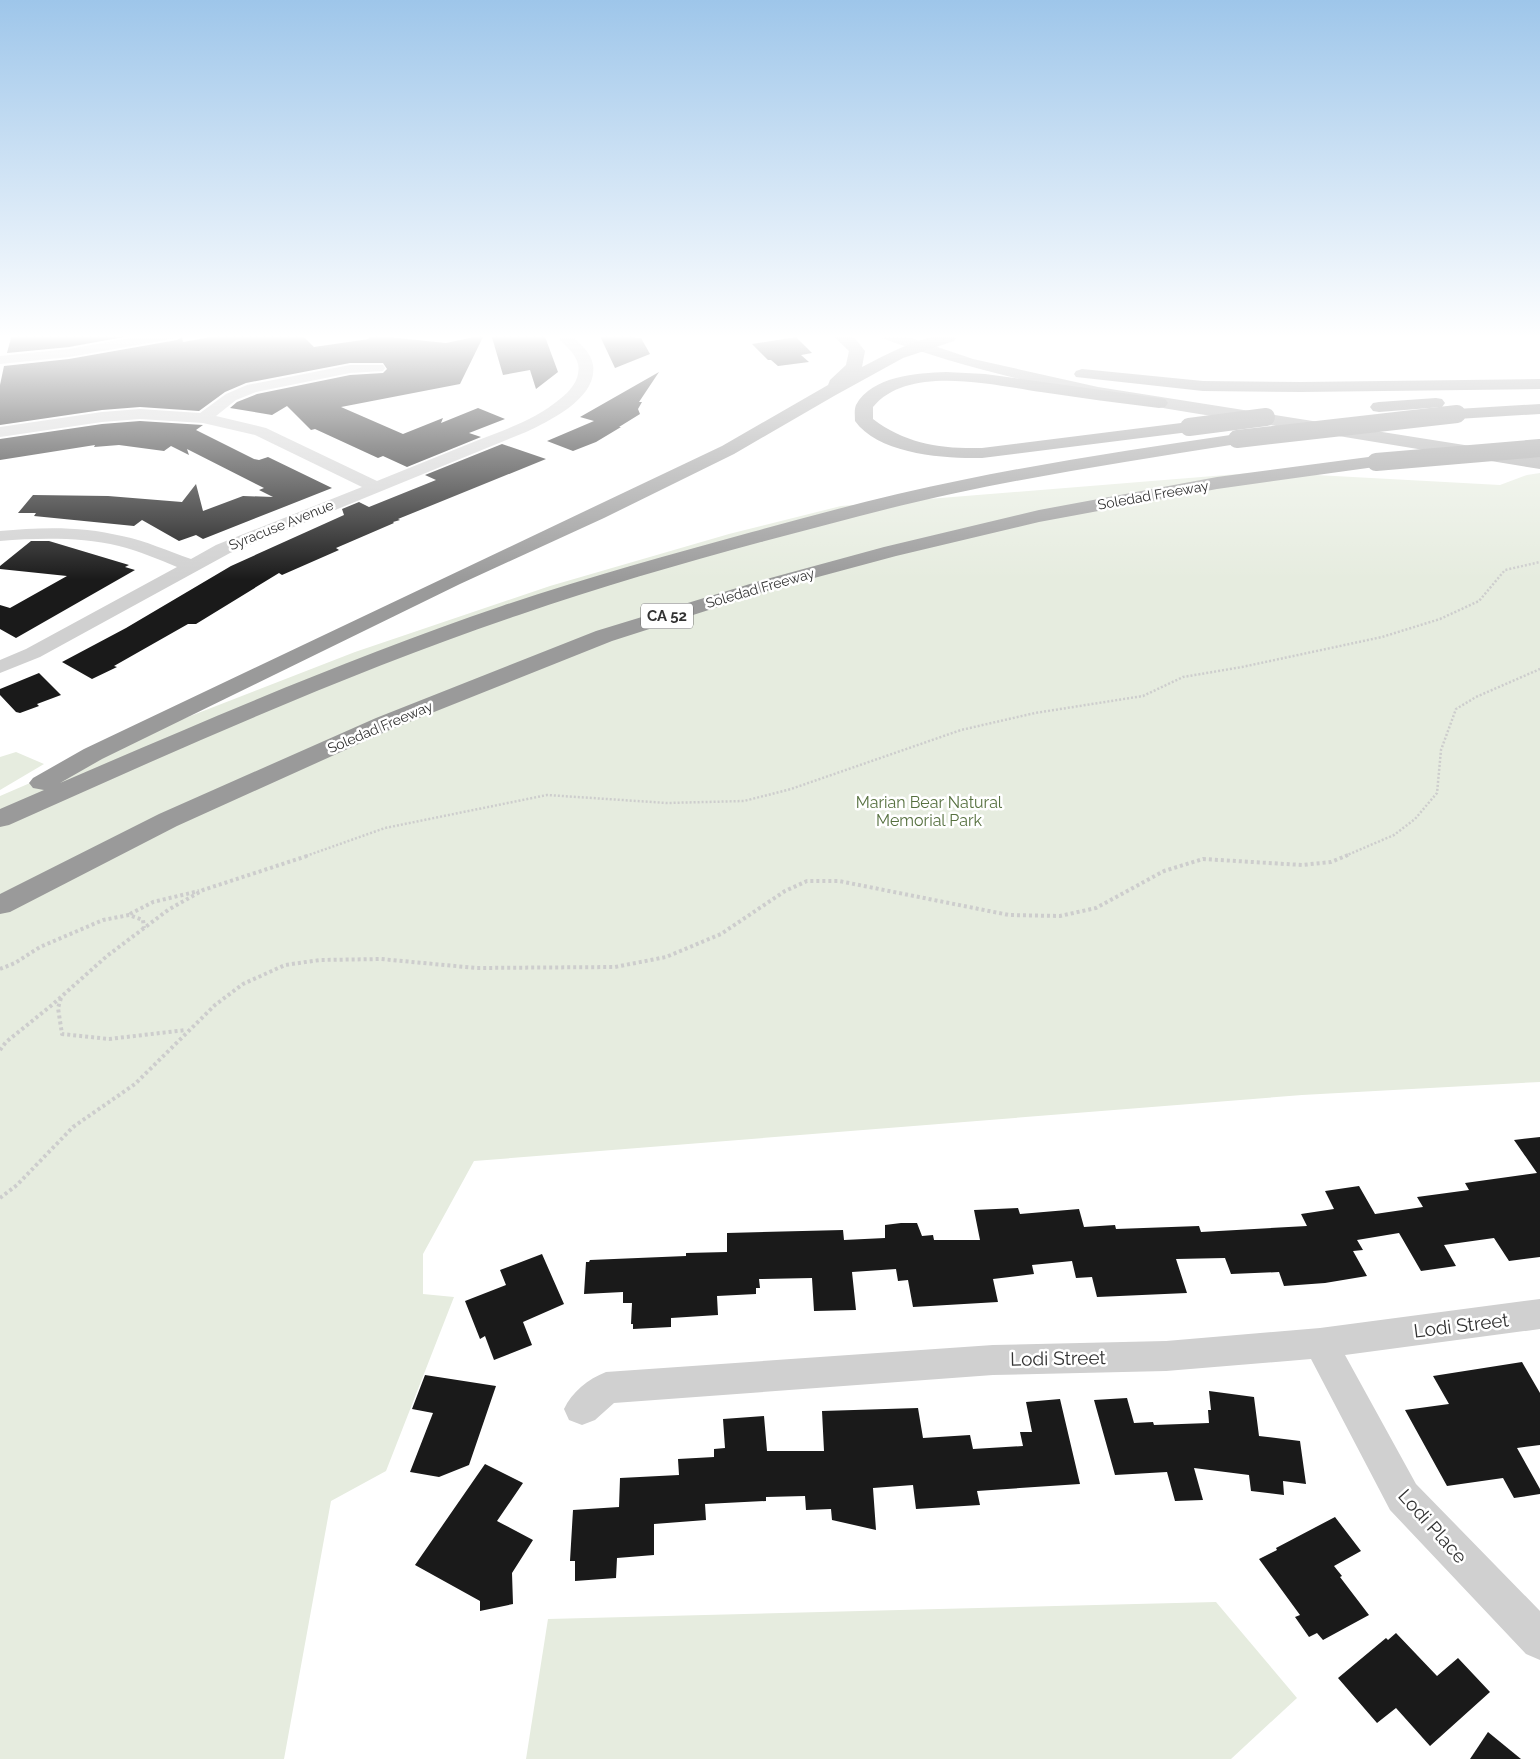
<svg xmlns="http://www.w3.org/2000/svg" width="1540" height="1759" font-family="Raleway,sans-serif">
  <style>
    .green { fill: #e6ecdf }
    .building { fill: #1a1a1a }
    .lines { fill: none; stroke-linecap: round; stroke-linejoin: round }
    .path-far1 { stroke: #cdcdcd; stroke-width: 2.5; stroke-dasharray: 2 2; stroke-linecap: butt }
    .path { stroke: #cdcdcd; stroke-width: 4; stroke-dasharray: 3 3; stroke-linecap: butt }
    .minor { fill: #d0d0d0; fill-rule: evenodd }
    .primary { fill: #ababab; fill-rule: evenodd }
    .motorway { fill: #9a9a9a; fill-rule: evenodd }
    .motorway-bridge { stroke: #9a9a9a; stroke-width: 18 }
    .labels { text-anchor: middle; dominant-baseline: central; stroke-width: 5; stroke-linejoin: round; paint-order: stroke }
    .far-street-label { font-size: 14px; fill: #333; stroke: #fff }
    .shield { fill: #fff; stroke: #707070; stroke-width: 1 }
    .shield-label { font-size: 15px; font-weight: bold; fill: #333 }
    .park-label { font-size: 16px; fill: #56703f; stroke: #fff }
    .near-street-label { font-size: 19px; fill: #333; stroke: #fff }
  </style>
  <rect width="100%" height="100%" fill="#fff"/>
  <g class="green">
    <path d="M1263,472L1500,485L1527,475L1540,473V1082L1302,1095L474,1161L423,1254V1294L454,1297L386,1471L331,1501L284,1759H0V796L139,736L355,652L550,586L729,534L841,506Z"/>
    <path d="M16,752L44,764L0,790V757Z"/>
    <path d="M1216,1602L1297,1698L1231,1759H526L548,1619Z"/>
  </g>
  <g class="building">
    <path d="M12,334H140L69,347L7,353Z"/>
    <path d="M228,334H301L314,347L369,339L368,335L446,343L484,335L460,384L341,407L403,434L443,418L441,423L478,408L505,419L469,433L481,437L407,467L383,456L378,458L315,429L311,430L287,406L272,415L230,408L237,402L257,394L350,375L383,373L387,369L383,363H350L246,383L225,392L199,411L140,407L102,410L0,425V385L4,366L69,359L177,340L182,337L183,342Z"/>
    <path d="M491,334H544L558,372L536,389L530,370L503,375Z"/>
    <path d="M599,334H629L636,338H641L650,354L615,368Z"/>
    <path d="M796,337L812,353L801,355L809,362L778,366L771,360H768L752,344Z"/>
    <path d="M659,372L639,402H642L638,409L640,414L619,427H621L596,442L573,451L547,441L594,421L580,417Z"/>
    <path d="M140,421L203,425L196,430L254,459L259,460L268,457L332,488L203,539L196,535L179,541L142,520L134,526L34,516L36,513H18L33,495L108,496L182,502L196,484L203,511L243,496L273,497L259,490L264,488L187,449L189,455L171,446L164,451L119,445L94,447L95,445L0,460V439L102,424Z"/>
    <path d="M502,444L546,459L398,519L400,520L393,522L394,523L336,548L339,550L282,575L279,573L196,624H188L114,666L117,667L92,679L62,662L126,628L231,566L344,515L342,509L359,502L369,507L436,480L425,475Z"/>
    <path d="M31,541H49L129,565L125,567L135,570L16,638L0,629V605L10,608L67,576L0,569V566Z"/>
    <path d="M39,673L61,695L37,704L39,706L20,713L16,712L0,695V689Z"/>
    <path d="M1540,1137V1257L1509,1261L1494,1238L1444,1245L1456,1266L1421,1271L1399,1233L1357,1240L1363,1250L1353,1251L1367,1276L1325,1283L1284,1286L1279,1272L1231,1274L1225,1258L1176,1259L1187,1293L1097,1297L1092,1277L1076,1278L1072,1261L1032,1265L1034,1274L993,1279L998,1302L913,1307L908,1280L898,1281L896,1269L852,1272L856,1310L814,1311L812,1278L759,1279L760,1288H756V1294L717,1296L718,1315L671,1318V1327L633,1329V1324H631L632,1303H623V1292L584,1294L586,1262H589L590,1260L686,1256V1253L727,1252V1233L843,1230L844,1240L885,1238V1225L901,1223H917L922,1236L933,1235L934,1240H980L974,1210L1018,1208L1020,1214L1079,1209L1084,1227L1115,1225L1116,1229L1199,1226L1201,1232L1307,1226L1301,1214L1334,1209L1325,1191L1359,1186L1375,1214L1423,1207L1417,1197L1469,1190L1465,1183L1537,1173L1514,1140Z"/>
    <path d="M542,1254L564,1304L523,1322L532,1345L494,1360L485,1336L480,1339L465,1301L506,1285L500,1270Z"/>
    <path d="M1522,1362L1540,1393V1445L1517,1448L1540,1489V1494L1514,1498L1503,1478L1447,1486L1405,1410L1449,1404L1433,1376Z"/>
    <path d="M425,1375L496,1386L469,1465L439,1477L410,1472L433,1413L412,1409Z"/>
    <path d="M1209,1391L1254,1397L1259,1436L1300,1441L1306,1484L1283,1481L1284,1495L1251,1491L1249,1475L1194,1468L1203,1500L1175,1501L1167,1472L1115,1475L1094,1400L1127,1398L1134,1423L1153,1422L1154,1425L1209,1423L1208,1410H1211Z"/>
    <path d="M1060,1399L1080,1484L977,1491L980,1505L916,1509L913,1485L873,1488L876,1530L832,1520L831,1509L806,1510L805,1496L766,1497V1501L705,1504L706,1520L654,1524V1555L617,1558L616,1578L575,1581V1561H570L573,1510L619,1507L620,1478L679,1475L678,1459L714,1457V1449L725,1448L723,1419L764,1416L767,1451H824L822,1411L918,1408L923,1438L970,1435L973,1449L1023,1446L1020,1432H1032L1026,1402Z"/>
    <path d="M485,1464L523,1483L497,1521L533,1540L512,1573L513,1604L480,1611V1601L415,1565Z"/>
    <path d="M1335,1517L1361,1551L1334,1566L1342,1576L1340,1577L1369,1615L1323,1640L1317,1633L1309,1637L1295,1617L1300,1615L1259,1559L1277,1550L1276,1548Z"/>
    <path d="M1396,1633L1437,1676L1458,1658L1490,1692L1430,1746L1396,1708L1377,1723L1338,1678L1386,1638L1388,1640Z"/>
    <path d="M1488,1732L1521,1759H1470Z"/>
  </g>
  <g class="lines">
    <g class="path-far1">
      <path d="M306,856L385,828L547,795L667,803L744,801L791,789L961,730L1035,713L1143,696L1183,677L1242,667L1382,637L1440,619L1479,601L1505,570L1540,562"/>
      <path d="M1345,856L1394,835L1415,819L1437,793L1441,750L1456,709L1476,697L1540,669"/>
    </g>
    <g class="path">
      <path d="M130,914L153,902L199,891"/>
      <path d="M0,969L15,963L40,947L103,920L129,915L143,920L144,928"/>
      <path d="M61,998L58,1008L62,1034L109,1039L186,1030"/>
      <path d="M0,1050L6,1042L52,1005L107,956L168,910L203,890L310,855"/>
      <path d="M0,1198L17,1185L73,1127L135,1084L215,1005L243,984L285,965L320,960L381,959L476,968L615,967L666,957L721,934L785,891L807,881H839L1009,915L1060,916L1096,908L1164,871L1203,859L1302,865L1331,862L1348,855"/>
    </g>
    <g class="minor">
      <path d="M152,334H184L177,338L69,357L0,364V356L69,349Z"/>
      <path d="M555,334H570C579,343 591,352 593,365C598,398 549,421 526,432L230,553L40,657L0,673V660L26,649L177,567C158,559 139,551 119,546C80,537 39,538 0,541V531C41,527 82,526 122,536C146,541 168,551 191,559L216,545L362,487L255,435L203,423L140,419L102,422L0,437V427L102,412L140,409L200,413L226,394L247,385L350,365H383L385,368L383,371L350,373L256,392L236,400L216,416L266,428L377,481C410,468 443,454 476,441C505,430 536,419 560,399C571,391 581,378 578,364C575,351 562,344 555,334Z"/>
      <path d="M1540,1299V1329L1345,1355L1416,1484L1540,1611V1660L1526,1654L1390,1510L1311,1359L1166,1371L993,1375L614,1403L595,1420L582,1425L569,1420L564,1409C572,1392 588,1379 606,1372L993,1345L1166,1341L1320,1328Z"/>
    </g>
    <path class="primary" d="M876,334H899L973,359L1098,387L1540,457V469C1446,454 1351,438 1257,423C1128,403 1001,382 879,337Z"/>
    <g class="motorway">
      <path d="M831,334C851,334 853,335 865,351L862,367C885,355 925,334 952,334L956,338L954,341L903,358L834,396L734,454L604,518L460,584L102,759L60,783C206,720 352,657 502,606C585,578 668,555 752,532C822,513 891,494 962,480C1053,461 1145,448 1237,434L1243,435L1246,439L1243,443L1237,444C1143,459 1049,473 956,493C890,507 826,525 761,542C680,564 599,587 519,615C345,674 177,750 9,825L0,827V809L44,790L33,788L29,783L33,778L84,749L722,446L828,385L830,380L846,365L849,351Z"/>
      <path d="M1082,369L1203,381L1301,382L1540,379V389L1301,392L1203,391L1076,377L1074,374L1076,371Z"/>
      <path d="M946,372L985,374L1159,398L1165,399L1168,403L1165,407L1159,408C1120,403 1080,398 1041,392C993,385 908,364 873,407V419C906,444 941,449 982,448L1189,422L1195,423L1198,427L1195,431L1189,432L982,458C945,459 878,454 855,421C855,416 854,410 856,405C872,376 917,373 946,372Z"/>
      <path d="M1436,398L1442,399L1445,403L1442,407L1379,412L1373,411L1370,407L1373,403L1379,402Z"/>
      <path d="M1540,404V414L1457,419L1451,418L1448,414L1451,410L1457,409Z"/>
      <path d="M1376,456L1382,458L1385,462L1382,466L1217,489L1039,522L896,556L777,588L612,641L394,728L177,826L10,912L0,914V894L159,814L376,718L596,631L763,580L884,547L1039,510L1217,477Z"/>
    </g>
    <g class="motorway-bridge">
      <path d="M1189,427L1266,417"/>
      <path d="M1237,439L1457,414"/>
      <path d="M1376,462L1540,448"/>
    </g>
  </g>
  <linearGradient id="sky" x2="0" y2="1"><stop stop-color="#9ec6ea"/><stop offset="0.58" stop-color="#fff"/><stop offset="1" stop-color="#fff" stop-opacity="0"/></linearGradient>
  <rect width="1540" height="580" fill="url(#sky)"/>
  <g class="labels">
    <g class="far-street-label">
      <text transform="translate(1153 495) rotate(-10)">Soledad Freeway</text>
      <text transform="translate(281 525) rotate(-22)">Syracuse Avenue</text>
      <text transform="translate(760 588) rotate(-16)">Soledad Freeway</text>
      <text transform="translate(380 727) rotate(-23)">Soledad Freeway</text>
    </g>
    <rect class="shield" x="641" y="603.5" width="52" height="25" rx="4"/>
    <g class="shield-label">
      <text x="667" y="616">CA 52</text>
    </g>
    <g class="park-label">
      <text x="929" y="802">Marian Bear Natural<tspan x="929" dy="18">Memorial Park</tspan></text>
    </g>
    <g class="near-street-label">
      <text transform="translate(1461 1325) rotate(-7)">Lodi Street</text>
      <text transform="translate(1058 1358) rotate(-1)">Lodi Street</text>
      <text transform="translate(1433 1526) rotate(48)">Lodi Place</text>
    </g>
  </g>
</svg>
